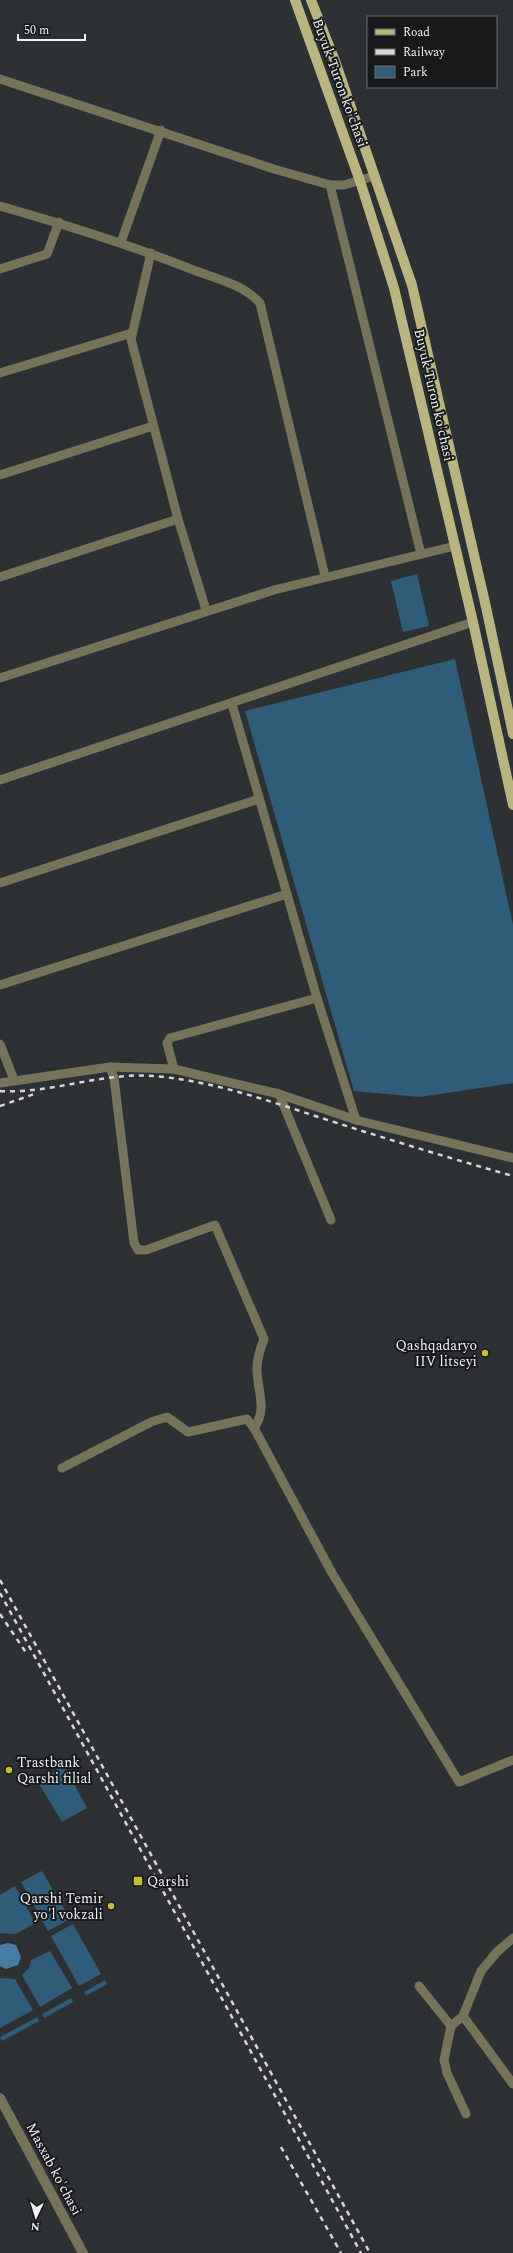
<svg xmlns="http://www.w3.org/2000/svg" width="513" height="2253" font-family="Spectral,serif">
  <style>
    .green { fill: #2f5d79 }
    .water { fill: #447da0 }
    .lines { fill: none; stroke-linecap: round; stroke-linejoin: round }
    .minor { stroke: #75735a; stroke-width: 9 }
    .tertiary { stroke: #75735a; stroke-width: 10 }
    .primary { stroke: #b9b480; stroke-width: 10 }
    .rail { stroke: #d5d7d8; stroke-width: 2.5; stroke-dasharray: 5 5; stroke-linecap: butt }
    .poi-dot { fill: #c9bb3a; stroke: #17191a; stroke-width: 1.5 }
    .labels { text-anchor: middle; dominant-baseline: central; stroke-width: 4; stroke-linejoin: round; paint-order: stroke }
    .street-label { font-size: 14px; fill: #f0f2f3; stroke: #17191a }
    .poi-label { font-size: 14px; fill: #f0f2f3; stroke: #17191a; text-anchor: end }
  </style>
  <rect width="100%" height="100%" fill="#2e3134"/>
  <g class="green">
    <path d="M417,574L429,626L403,632L391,581Z"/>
    <path d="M455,659L513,925V1083L420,1097L354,1091L245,711Z"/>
    <path d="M64,1765L87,1808L62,1822L38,1782Z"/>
    <path d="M42,1871L70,1919L48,1931L21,1882Z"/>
    <path d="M15,1886L35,1923L16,1934L0,1933V1895Z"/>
    <path d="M73,1924L101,1974L79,1986L51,1936Z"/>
    <path d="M50,1951L72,1988L40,2007L22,1975L29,1968L31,1960Z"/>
    <path d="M0,1978L15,1979L33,2010L0,2028Z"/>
    <path d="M105,1980L107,1984L86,1996L84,1992Z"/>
    <path d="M71,1998L73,2002L44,2018L42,2014Z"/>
    <path d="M37,2017L39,2021L2,2041L0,2037Z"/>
  </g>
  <path class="water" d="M8,1943L16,1945L21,1957L18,1965L6,1969L0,1966V1945Z"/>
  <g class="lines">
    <g class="minor">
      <path d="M0,79L274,169L330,185H344L374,176"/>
      <path d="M330,185L421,554"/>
      <path d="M0,206C67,225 131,245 196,271C218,279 244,285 260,303L325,576"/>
      <path d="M121,242L161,130"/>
      <path d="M151,253L131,339L178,519L206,610"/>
      <path d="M0,269L47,254L59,222"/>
      <path d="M0,373L132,333"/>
      <path d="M0,475L153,426"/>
      <path d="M0,577L178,519"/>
      <path d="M0,678L274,590L455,546"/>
      <path d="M232,704L317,998L356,1120"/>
      <path d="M0,780L473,622"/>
      <path d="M0,883L259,799"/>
      <path d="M0,985L287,894"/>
      <path d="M0,1044L14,1080"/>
      <path d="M110,1067L114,1078L134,1243L138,1250H146L215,1225L264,1339C260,1349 257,1358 257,1369C257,1390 268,1409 254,1428"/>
      <path d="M174,1069L167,1043L170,1038L317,998"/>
      <path d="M0,1083L110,1067L174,1069L279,1094L356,1120L513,1158"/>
      <path d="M279,1094L331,1220"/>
      <path d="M62,1468L151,1422L167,1417L188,1432L247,1419L254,1428L332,1573L459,1782L513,1760"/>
      <path d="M419,1986L451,2026L463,2016L513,2084"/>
      <path d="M463,2016L481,1971L497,1952L513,1938"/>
      <path d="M451,2026L444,2060L447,2073L466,2114"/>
    </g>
    <path class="tertiary" d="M0,2098L83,2253"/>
    <g class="primary">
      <path d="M295,0L360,181L394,288L473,622L513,805"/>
      <path d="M311,0L335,61L412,285L486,607L513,734"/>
    </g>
    <g class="rail">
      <path d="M0,1091C51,1094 102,1072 153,1076C216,1081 274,1103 334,1122C393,1141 453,1159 513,1176"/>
      <path d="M0,1106L37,1093"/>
      <path d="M0,1580L370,2253"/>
      <path d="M0,1593L361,2253"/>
      <path d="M0,1614L27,1654"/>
      <path d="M281,2147L341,2253"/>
    </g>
  </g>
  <g class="poi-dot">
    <circle cx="485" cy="1353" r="4"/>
    <circle cx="9" cy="1770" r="4"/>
    <rect x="133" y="1876" width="10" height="10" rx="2"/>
    <circle cx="111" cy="1906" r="4"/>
  </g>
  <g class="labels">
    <g class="street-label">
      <text transform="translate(340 83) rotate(70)">Buyuk Turon ko'chasi</text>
      <text transform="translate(434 395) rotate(77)">Buyuk Turon ko'chasi</text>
      <text transform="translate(54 2169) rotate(62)">Masxab ko'chasi</text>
    </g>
    <g class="poi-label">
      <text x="477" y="1345">Qashqadaryo<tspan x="477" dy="16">IIV litseyi</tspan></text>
      <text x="17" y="1762" text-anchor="start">Trastbank<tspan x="17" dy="16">Qarshi filial</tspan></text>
      <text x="147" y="1881" text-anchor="start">Qarshi</text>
      <text x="103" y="1898">Qarshi Temir<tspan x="103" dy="16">yo'l vokzali</tspan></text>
    </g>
  </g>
  <rect x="367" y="16" width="130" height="72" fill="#17191a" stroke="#6e7071"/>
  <rect x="375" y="29" width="20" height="6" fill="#b9b480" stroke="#6e7071"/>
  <text x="403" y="36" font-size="12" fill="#f0f2f3">Road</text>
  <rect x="375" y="49" width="20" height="6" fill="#d5d7d8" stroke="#6e7071"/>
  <text x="403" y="56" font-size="12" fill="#f0f2f3">Railway</text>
  <rect x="375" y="66" width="20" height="12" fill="#2f5d79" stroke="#6e7071"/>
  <text x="403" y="76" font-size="12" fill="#f0f2f3">Park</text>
  <g transform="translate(36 2217) rotate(184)" stroke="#17191a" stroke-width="3" paint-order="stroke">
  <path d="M0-3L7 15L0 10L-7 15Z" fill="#f0f2f3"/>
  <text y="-6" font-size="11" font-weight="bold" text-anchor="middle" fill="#f0f2f3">N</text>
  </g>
  <path d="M18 34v6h67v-6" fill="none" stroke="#f0f2f3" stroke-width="2"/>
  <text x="24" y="34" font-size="12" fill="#f0f2f3" stroke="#17191a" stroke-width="3" paint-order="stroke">50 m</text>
</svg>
